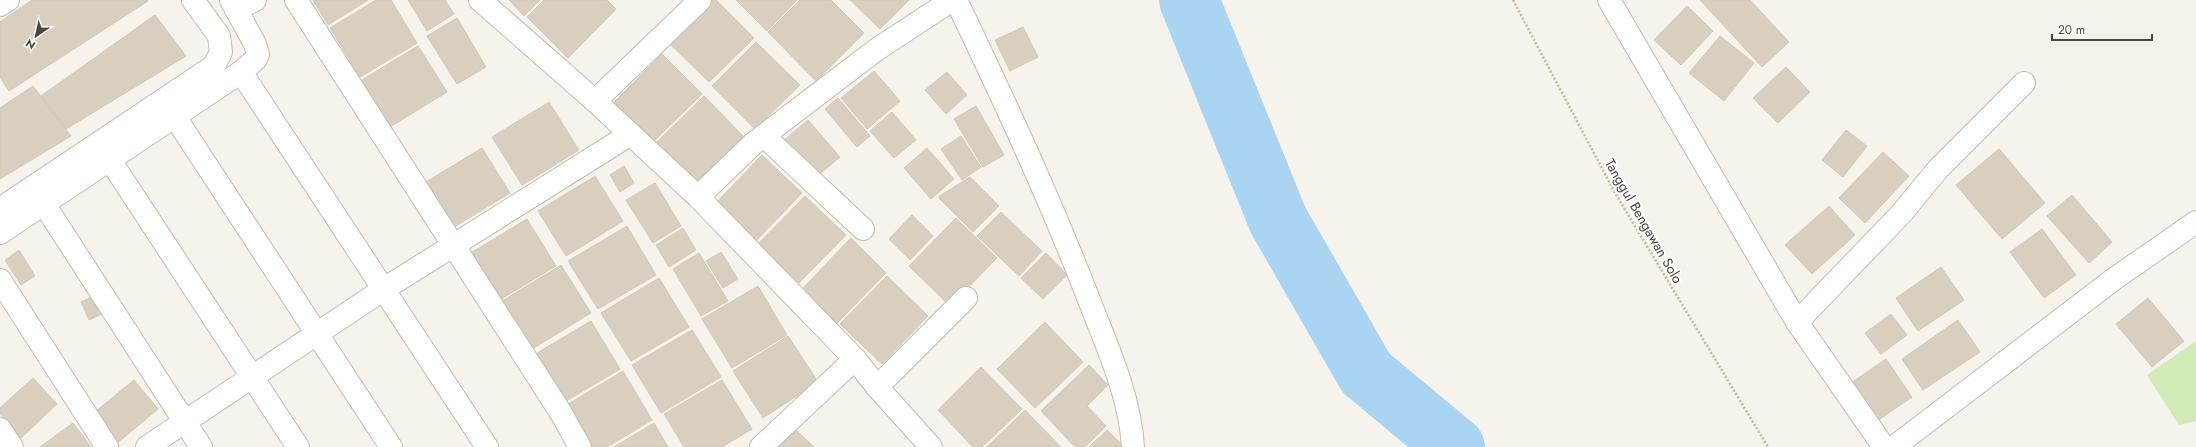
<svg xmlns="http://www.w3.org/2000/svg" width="2196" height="447" font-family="Jost,sans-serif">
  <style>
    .green { fill: #d2eab5 }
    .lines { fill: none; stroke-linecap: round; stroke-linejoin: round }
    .river { stroke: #a9d4f2; stroke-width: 60 }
    .building { fill: #d8cfc1; stroke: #d3c7b4 }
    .minor-casing { stroke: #c2bbae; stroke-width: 24 }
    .path { stroke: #c4b79f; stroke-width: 2.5; stroke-dasharray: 2 2; stroke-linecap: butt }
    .minor { stroke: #fff; stroke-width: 22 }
    .labels { text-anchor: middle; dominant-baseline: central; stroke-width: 4; stroke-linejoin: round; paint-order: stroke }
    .street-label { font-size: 14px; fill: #4b4439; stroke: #fff }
  </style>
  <rect width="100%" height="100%" fill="#f6f3ec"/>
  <path class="green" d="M2196,341V421L2179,425L2147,375Z"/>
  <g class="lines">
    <path class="river" d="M1189,0L1278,220L1366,373L1455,447"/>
  </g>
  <g class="building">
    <path d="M32,0H147L148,1L9,91L0,77V22Z"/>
    <path d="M313,0H368L328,25Z"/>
    <path d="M376,0H391L417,43L360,77L330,28Z"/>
    <path d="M408,0H445L454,14L427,31Z"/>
    <path d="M509,0H540L524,16Z"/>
    <path d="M544,0H607L616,9L568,58L527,17Z"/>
    <path d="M712,0H716L754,38L709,82L669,43Z"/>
    <path d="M736,0H797L767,31Z"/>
    <path d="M800,0H831L864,33L816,81L768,32Z"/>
    <path d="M850,0H909L880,29Z"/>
    <path d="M1700,0H1750L1789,42L1762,67Z"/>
    <path d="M1687,6L1713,31L1681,65L1654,40Z"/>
    <path d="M155,15L186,56L66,129L41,96Z"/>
    <path d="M457,18L486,67L457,84L427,36Z"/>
    <path d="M1023,27L1038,57L1010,71L995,40Z"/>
    <path d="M1720,36L1754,63L1724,101L1689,73Z"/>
    <path d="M756,42L800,85L755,129L712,86Z"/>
    <path d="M418,46L447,92L390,127L362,80Z"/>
    <path d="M662,54L702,94L653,142L614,102Z"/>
    <path d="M1786,67L1810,92L1778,123L1753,98Z"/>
    <path d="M874,71L900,101L867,129L841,98Z"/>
    <path d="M947,72L967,95L946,114L925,90Z"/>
    <path d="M33,86L71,136L0,179V108Z"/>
    <path d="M704,96L745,138L697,186L655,144Z"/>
    <path d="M838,98L870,136L857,147L825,109Z"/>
    <path d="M549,102L579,150L522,185L492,137Z"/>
    <path d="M976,106L1004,155L983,167L954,119Z"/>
    <path d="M892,112L916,140L894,158L870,131Z"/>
    <path d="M808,120L840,157L814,179L782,142Z"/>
    <path d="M1846,130L1867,146L1843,177L1822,160Z"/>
    <path d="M961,136L981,167L962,180L941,149Z"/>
    <path d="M482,148L510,193L454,227L426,182Z"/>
    <path d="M927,148L954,179L931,199L904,168Z"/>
    <path d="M1999,149L2045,203L2002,239L1956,185Z"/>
    <path d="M1883,152L1909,176L1865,223L1839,198Z"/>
    <path d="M762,155L802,193L755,242L716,203Z"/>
    <path d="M624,166L634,183L620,192L610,175Z"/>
    <path d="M595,176L623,221L566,256L538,211Z"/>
    <path d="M970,177L999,206L973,232L938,197Z"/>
    <path d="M655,183L681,226L653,243L626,200Z"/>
    <path d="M2072,195L2112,242L2089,263L2047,216Z"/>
    <path d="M805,196L846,235L799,283L758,244Z"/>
    <path d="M1829,206L1855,235L1812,274L1785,245Z"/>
    <path d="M1001,212L1042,251L1019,276L977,236Z"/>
    <path d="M912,215L933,236L910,260L889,239Z"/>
    <path d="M956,218L997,258L950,306L909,266Z"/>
    <path d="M527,219L556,266L498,301L469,254Z"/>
    <path d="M627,226L656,275L598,309L568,261Z"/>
    <path d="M683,228L696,250L669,267L656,245Z"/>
    <path d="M2042,229L2076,275L2044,298L2010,252Z"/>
    <path d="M851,238L886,273L837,323L802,289Z"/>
    <path d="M19,250L35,276L21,285L5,260Z"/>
    <path d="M721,252L738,279L723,288L706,261Z"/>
    <path d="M699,253L728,301L701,316L673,269Z"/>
    <path d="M1046,253L1067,275L1043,299L1021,278Z"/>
    <path d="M561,265L591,313L529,351L499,303Z"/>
    <path d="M1941,267L1964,300L1918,331L1896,298Z"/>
    <path d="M887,276L928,316L882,364L840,324Z"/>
    <path d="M659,278L689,327L631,361L601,313Z"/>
    <path d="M758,286L787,335L732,368L702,319Z"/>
    <path d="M99,294L108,311L89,320L81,302Z"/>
    <path d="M2148,298L2184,341L2152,367L2116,324Z"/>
    <path d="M1891,314L1907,335L1881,354L1865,333Z"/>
    <path d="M1958,320L1980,352L1923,390L1902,359Z"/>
    <path d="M591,321L620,369L561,404L532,356Z"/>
    <path d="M1045,322L1083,362L1035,408L997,369Z"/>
    <path d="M692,330L721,377L661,413L632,365Z"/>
    <path d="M788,336L818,382L763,418L733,371Z"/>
    <path d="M1886,359L1912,397L1877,421L1851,383Z"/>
    <path d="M1089,365L1108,385L1087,406L1106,426L1085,447H1075L1041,411Z"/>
    <path d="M981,367L1022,409L982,447H973L938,410Z"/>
    <path d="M623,371L652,420L607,447H589L565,406Z"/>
    <path d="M33,378L57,404L21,438L0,414V408Z"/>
    <path d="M134,380L158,409L115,445L90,416Z"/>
    <path d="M722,380L752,429L722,447H684L664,414Z"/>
    <path d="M1025,410L1061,447H987Z"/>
    <path d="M73,423L91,447H40Z"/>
    <path d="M654,423L668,447H614Z"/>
    <path d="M795,429L814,447H778Z"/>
    <path d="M1107,430L1124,447H1089Z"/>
  </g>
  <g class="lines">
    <g class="minor-casing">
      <g id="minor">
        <path d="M296,0L561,413L580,447"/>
        <path d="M480,0L595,101L698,197L855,359L877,387L931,447"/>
        <path d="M956,0C1004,100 1051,201 1091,305C1109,351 1130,397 1133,447"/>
        <path d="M1609,0L1797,322L1884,447"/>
        <path d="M0,5L8,0"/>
        <path d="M236,10L255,0"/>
        <path d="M241,72L487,447"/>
        <path d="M595,101L700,0"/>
        <path d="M175,117L391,447"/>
        <path d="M764,136L863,229"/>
        <path d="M110,160L298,447"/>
        <path d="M698,197L754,143L876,50L952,0"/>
        <path d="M44,204L201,447"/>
        <path d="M0,209L214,66L221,52L219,36L193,0"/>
        <path d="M0,233L241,72L255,60L258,55L255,44L231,0"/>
        <path d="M0,280L107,447"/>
        <path d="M1797,322L1901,214L1938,169L2024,83"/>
        <path d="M877,387L966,298"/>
        <path d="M0,429L12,447"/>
        <path d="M147,447L384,289L629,135"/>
        <path d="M761,447L855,359"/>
        <path d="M1894,447L2114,279L2196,222"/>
      </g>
    </g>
    <path class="path" d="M1513,0L1615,193L1768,447"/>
    <use href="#minor" class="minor"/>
  </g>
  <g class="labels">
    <g class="street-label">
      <text transform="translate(1644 221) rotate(60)">Tanggul Bengawan Solo</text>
    </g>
  </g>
  <g transform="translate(36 36) rotate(214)" stroke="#ffffff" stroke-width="3" paint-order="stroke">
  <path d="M0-3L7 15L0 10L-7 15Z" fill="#4b4439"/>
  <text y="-6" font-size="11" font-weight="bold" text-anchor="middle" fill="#4b4439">N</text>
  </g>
  <path d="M2052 34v6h100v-6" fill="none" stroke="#4b4439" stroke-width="2"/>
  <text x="2058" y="34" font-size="12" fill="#4b4439" stroke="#ffffff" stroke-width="3" paint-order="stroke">20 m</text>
</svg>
